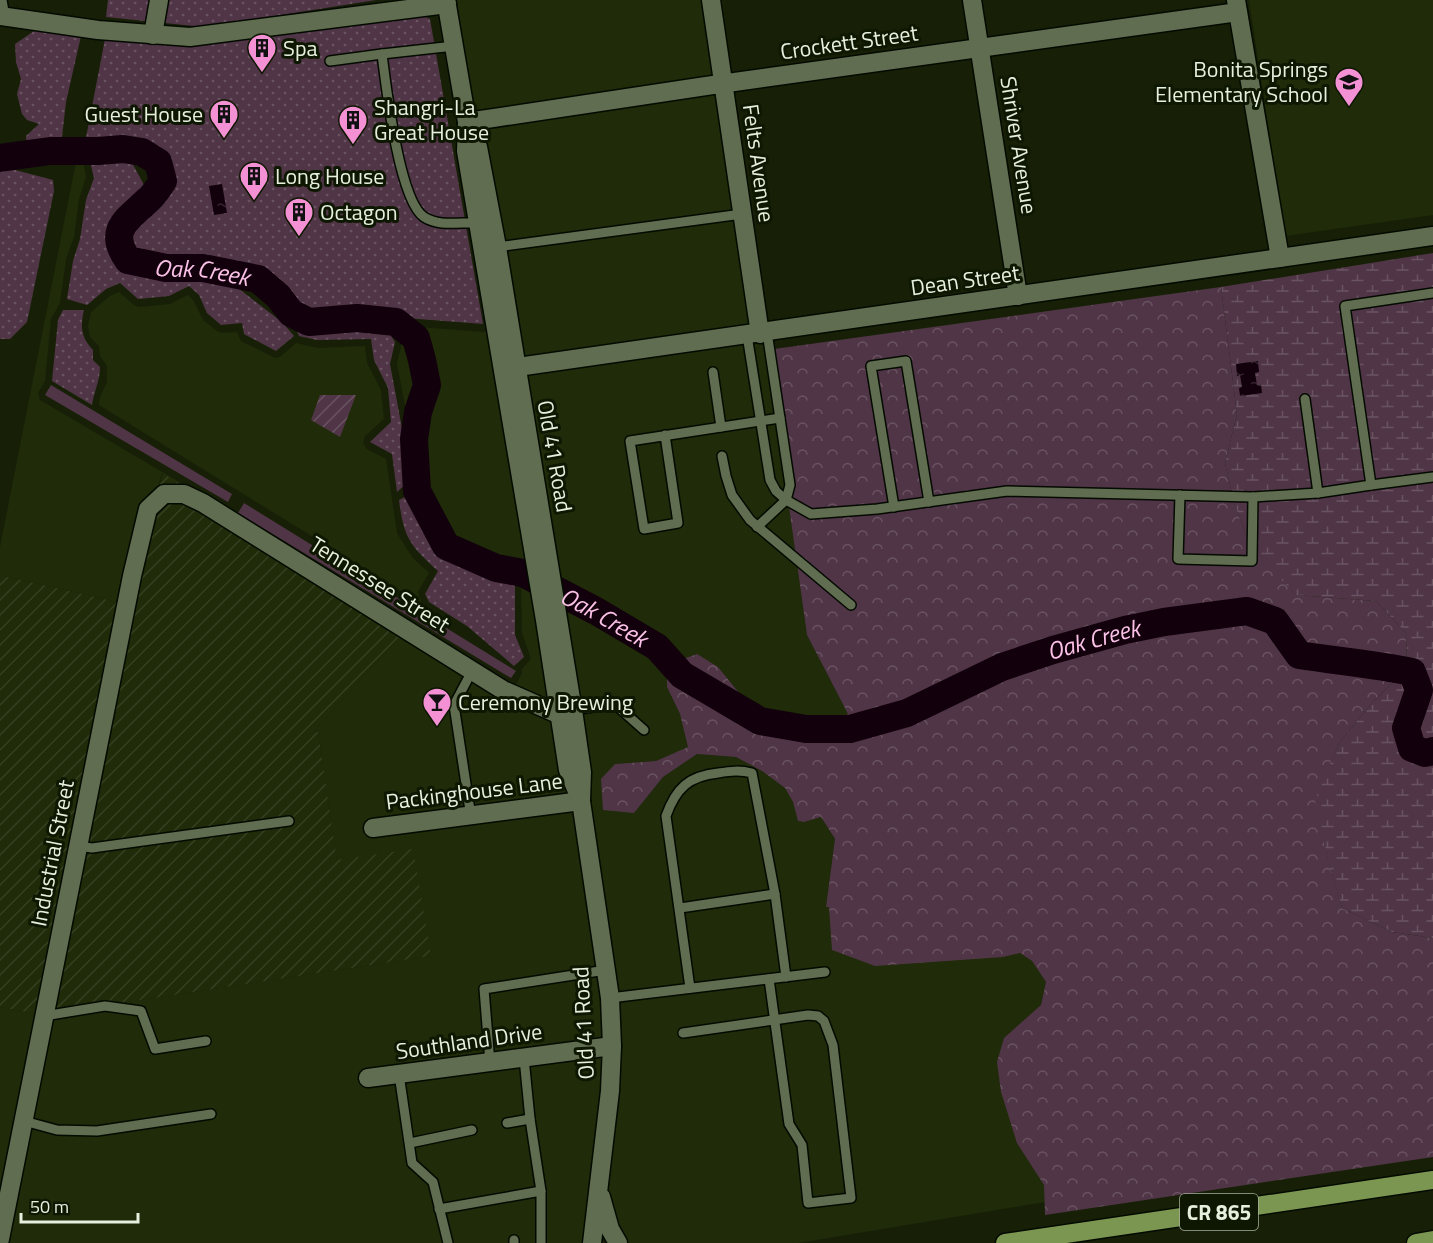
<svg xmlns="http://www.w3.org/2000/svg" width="1433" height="1243" font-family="'Titillium Web',sans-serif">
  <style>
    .built { fill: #1f2b09 }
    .industrial { fill: url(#industrial-furrows) }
    .grass { fill: #503547 }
    .forest { fill: url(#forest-crowns) }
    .wetland { fill: url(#wetland-marsh) }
    .park { fill: url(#park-dots) }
    .garden { fill: url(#garden-furrows) }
    .water { fill: url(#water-ripples) }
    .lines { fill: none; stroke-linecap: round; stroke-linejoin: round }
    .river { stroke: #12000c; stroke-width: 28 }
    .lane-casing { stroke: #040a00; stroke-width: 12 }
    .street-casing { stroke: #040a00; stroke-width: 21 }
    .secondary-casing { stroke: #040a00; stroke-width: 21 }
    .primary-casing { stroke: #040a00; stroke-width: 21 }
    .lane { stroke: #606d50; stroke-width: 9 }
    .street { stroke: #606d50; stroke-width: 18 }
    .secondary { stroke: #606d50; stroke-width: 18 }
    .primary { stroke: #7b9651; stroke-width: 18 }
    .labels { text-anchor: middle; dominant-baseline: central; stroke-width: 6; stroke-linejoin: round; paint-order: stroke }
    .shield { fill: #0e1701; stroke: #a6ae9c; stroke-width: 1.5 }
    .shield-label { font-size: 21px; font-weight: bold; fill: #e7efde }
    .street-label { font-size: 22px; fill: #e7efde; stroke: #0e1701 }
    .poi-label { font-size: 22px; fill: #e7efde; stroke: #0e1701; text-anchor: start }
    .water-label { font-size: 24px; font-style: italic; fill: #fcc1e7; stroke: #0e1701 }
  </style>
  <defs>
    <pattern id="industrial-furrows" width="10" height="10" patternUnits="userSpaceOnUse" patternTransform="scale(1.5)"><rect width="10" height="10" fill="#1f2b09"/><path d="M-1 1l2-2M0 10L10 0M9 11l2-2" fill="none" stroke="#354021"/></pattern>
    <pattern id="forest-crowns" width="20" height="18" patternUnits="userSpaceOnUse" patternTransform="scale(1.5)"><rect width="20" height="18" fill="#503547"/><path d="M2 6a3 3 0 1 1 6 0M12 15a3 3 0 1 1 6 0" fill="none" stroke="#695361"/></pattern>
    <pattern id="wetland-marsh" width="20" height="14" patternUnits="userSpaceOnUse" patternTransform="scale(1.5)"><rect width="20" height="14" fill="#503547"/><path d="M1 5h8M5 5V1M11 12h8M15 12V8" fill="none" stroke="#695361"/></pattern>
    <pattern id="park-dots" width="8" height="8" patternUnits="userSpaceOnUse" patternTransform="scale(1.5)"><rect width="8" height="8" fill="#503547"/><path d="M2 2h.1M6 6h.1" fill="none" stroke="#695361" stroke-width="1.8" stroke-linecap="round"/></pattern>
    <pattern id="garden-furrows" width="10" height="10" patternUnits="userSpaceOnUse" patternTransform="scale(1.5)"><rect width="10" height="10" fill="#503547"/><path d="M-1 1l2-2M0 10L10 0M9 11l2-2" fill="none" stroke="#695361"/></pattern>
    <pattern id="water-ripples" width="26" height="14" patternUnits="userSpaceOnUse" patternTransform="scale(1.5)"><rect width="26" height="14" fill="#12000c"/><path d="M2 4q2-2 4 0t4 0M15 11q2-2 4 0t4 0" fill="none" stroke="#34262f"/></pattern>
  </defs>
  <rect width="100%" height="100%" fill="#172007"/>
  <g class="built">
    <path d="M454,0H722L767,350L807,635L848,714L825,727H783L757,715L718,667L667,687L680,714L689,747L656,761L615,764L634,813L663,777L697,754L736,757L762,771L785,788L793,802L798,821L804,822L821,817L835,840L826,906L1003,957L1020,953L1032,961L1046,982L1041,1005L1024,1022L1031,1164L1044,1185L1045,1202L798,1243H628L618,1225L607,1189L618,1092L590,806L591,805Z"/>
    <path d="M1249,0H1433V215L1285,236Z"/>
    <path d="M78,152L82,155L86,177L79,199L74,237L66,259L60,303L51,319L45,381L38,393L40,400L225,509L232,508L231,513L512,686L517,683L522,673V669L531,659L522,633L521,575L517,570L456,549L440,531L421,496L411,489L415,485L416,480L408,421L397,364L402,342L393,325L483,332L488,330L574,809L601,998L604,1046L602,1089L591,1183L588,1184L590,1190L584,1243H0V1007L41,1015L431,956L337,861L318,732L314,731L404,632L162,473L126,604L0,575V547Z"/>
    <path d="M119,292L134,305L139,307L170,304L188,295L193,300L203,320L217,331L222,333L237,332L241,341L275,358L280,357L296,343L318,348L365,346L367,363L381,390L384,419L365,436L363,443L367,449L386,459L397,533L412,557L429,573L418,592L422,604L99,405L100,397L107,382V366L100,356L99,346L90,337L88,326L91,312L110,296Z"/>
  </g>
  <path class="industrial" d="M163,473L404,632L314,731L318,732L337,860L413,849L431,956L41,1015L0,1007V575L126,604Z"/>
  <g class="grass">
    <path d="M51,385L232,494L228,502L45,395Z"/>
    <path d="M244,503L516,671L511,678L238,513Z"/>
  </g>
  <path class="forest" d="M1221,287L1237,414L1225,463L1234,503L1249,542L1296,595L1376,601L1406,633L1407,668L1373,702L1339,743L1316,800L1328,859L1342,908L1392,932L1433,938V1157L1045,1215L1044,1185L1017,1143L1001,1092L997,1062L1004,1038L1041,1005L1046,982L1032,961L1020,953L1003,957L875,966L832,950L829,907H826L835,839L821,817L804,822L798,821L793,802L785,788L762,771L736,757L697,754L663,777L634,813L603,810L601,779L615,764L656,761L688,747L680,714L667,687V665L697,654L718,667L757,715L783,727H824L848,714L807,635L767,350Z"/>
  <path class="wetland" d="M1433,253V938L1392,932L1342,908L1328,860L1315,800L1339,743L1373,702L1407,668L1406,633L1376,601L1296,595L1247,544L1249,542L1234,503L1225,463L1237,414L1221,287Z"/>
  <g class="park">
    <path d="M108,0H376L204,27L106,17Z"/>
    <path d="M417,13L430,19L483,324L354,314L311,319L291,303L259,272L200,261L165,264L129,256L124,245L123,233L127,226L152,203L167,183C165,176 164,166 161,160C149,139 105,146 84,148L105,39L174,46L193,45Z"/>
    <path d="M37,29L81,36L66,102L62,137L27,149L26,136L39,124L27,120L22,114L17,94L21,79L16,62L15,44Z"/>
    <path d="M109,155L130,159L144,185L143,197L128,208L115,222L116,256L136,266L159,272L199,268L222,283L234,285L282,322L294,336L276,351L244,334L242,323L221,325L207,313L199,295L189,286L169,296L138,299L120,283L106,289L87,305L67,299L73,261L80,239L86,200L94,178L89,157Z"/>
    <path d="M0,166L53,180L54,191L27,322L10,339H0Z"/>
    <path d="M63,310H84C80,327 81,337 93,350V360L100,367C100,381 94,391 92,405L52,381L58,320Z"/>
    <path d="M338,324L386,328L395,342L390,364L401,423L409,481L397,492L392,454L370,442L391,422L388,388L374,360L371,339L317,340L299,336L296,328Z"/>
    <path d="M407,496L415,500L435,536L452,556L515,578V635L524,657L514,666L467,626L429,602L425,594L438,571C410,545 404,539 399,500Z"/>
  </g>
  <path class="garden" d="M320,395H356L340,437L311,420Z"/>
  <g class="water">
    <path d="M222,184L227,213L214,215L209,186Z"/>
    <path d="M1258,361L1259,372L1255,373L1257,385H1261L1262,393L1240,396L1239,388L1242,387L1240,375L1237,376L1236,364Z"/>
  </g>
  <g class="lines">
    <path class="river" id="s1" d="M0,158L50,151H98L123,149L142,152L158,162L163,181C158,188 154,195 148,200C127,220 107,230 128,260L166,268H203L258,279L278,296L291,313L309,322L357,318L396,322L416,338L422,360L427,385L418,412L414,439L417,491L446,546L496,568L523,573L596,611L657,647L682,675L760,721L806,729H850L907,713L1002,667L1053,650L1125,630L1164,622L1247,611L1275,621L1299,655C1337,661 1375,664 1412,672L1419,690L1406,728L1412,748L1425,753L1433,751"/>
    <g class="lane-casing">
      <g id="lane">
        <path d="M2,0L5,17"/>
        <path d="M454,46L382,54C386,86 399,200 424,217C439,227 460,222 477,223"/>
        <path d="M330,61L382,54"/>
        <path d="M497,247L742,214"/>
        <path d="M747,335L770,480L776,491L786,500L811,514L877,509L1007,491L1253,497L1318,493L1371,485L1345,306L1433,293"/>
        <path d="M713,372L721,427"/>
        <path d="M1305,399L1318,493"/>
        <path d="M665,435L678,523L644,529L630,441L780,418"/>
        <path d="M722,456L726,476L732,495L750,520L851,605"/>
        <path d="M1371,485L1433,477"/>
        <path d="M1180,495L1178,559L1252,561L1253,497"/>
        <path d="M894,507L871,366L906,361L929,502"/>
        <path d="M757,527L786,500L790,485L767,332"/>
        <path d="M573,710L607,705L617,706L644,730"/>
        <path d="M471,817L454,705L472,671"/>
        <path d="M78,846L92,848L289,821"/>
        <path d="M680,908L775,894L786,977"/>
        <path d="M690,988L666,816C676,788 689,776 718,773C731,771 740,770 752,773L775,894"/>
        <path d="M610,998L825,972"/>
        <path d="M44,1016L105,1006L141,1011L155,1049L206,1041"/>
        <path d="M683,1033L808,1015L818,1016L824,1021L833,1045L851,1198L808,1203L802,1145L789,1124L769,979"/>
        <path d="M524,1058L530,1119L541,1191V1243"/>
        <path d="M490,1063L484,989L606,970"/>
        <path d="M399,1074L412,1163L433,1182L448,1243"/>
        <path d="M24,1121L57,1130L97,1131L211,1114"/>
        <path d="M507,1123L530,1119"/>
        <path d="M410,1143L472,1130"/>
        <path d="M439,1209L541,1191"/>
        <path d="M514,1240V1243"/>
      </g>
    </g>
    <g class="street-casing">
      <g id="street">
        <path d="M711,0L760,334"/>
        <path d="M972,0L1018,296"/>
        <path d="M1236,0L1280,258"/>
        <path d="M0,16L98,30L190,37L447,4"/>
        <path d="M153,35L159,0"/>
        <path d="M467,122L706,86L1238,12"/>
        <path d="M503,369L1433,236"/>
        <path d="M373,828L581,801"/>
        <path d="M368,1078L612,1046"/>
        <path d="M0,1239L132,576L148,509L164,494H184L203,503L503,690L560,715"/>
      </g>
    </g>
    <g class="secondary-casing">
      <g id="secondary">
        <path d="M446,0L467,122L466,151L545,620L568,770L579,796"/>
        <path d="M467,122L478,147L497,247L574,717L582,772L581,801L610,998L612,1046L610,1091L592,1243"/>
        <path d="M601,1197L610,1229L618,1243"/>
      </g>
    </g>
    <g class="primary-casing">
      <g id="primary">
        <path d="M1005,1243L1433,1180"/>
        <path d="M1416,1243L1433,1240"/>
      </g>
    </g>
    <use href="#lane" class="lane"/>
    <use href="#street" class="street"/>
    <use href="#secondary" class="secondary"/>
    <use href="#primary" class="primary"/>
  </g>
  <defs>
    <g id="building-pin" transform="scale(1.5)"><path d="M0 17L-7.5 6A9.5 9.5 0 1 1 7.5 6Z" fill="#f491d4" stroke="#0e1701"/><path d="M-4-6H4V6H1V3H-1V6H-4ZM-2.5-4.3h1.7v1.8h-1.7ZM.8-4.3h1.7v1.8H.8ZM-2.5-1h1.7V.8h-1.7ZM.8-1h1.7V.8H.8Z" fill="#111"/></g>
    <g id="school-pin" transform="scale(1.5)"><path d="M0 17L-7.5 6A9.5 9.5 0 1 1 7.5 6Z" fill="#f491d4" stroke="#0e1701"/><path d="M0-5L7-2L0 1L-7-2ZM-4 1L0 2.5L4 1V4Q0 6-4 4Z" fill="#111"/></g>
    <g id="bar-pin" transform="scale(1.5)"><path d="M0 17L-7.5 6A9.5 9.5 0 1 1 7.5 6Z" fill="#f491d4" stroke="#0e1701"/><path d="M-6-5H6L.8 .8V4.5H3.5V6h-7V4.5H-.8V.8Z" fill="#111"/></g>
  </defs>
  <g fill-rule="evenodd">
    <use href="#building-pin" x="262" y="48"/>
    <use href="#school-pin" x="1349" y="82"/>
    <use href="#building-pin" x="224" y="114"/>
    <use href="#building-pin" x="353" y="120"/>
    <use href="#building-pin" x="254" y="176"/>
    <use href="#building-pin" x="299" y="212"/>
    <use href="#bar-pin" x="437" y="702"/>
  </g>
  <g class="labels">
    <rect class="shield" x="1180" y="1194" width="78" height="36" rx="4.5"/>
    <g class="shield-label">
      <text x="1219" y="1212">CR 865</text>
    </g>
    <g class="street-label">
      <text transform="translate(849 42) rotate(-8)">Crockett Street</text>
      <text transform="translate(1019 145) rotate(81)">Shriver Avenue</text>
      <text transform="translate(759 163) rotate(82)">Felts Avenue</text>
      <text transform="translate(965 280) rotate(-8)">Dean Street</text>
      <text transform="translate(555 456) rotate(80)">Old 41 Road</text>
      <text transform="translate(380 584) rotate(32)">Tennessee Street</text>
      <text transform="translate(474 791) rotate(-7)">Packinghouse Lane</text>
      <text transform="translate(52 853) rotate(-79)">Industrial Street</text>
      <text transform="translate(583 1023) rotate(-93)">Old 41 Road</text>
      <text transform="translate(469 1041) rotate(-8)">Southland Drive</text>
    </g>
    <g class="poi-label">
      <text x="283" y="48">Spa</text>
      <text x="1328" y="69" text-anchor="end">Bonita Springs<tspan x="1328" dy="25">Elementary School</tspan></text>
      <text x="374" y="107">Shangri-La<tspan x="374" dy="25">Great House</tspan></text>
      <text x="203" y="114" text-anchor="end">Guest House</text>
      <text x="275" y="176">Long House</text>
      <text x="320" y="212">Octagon</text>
      <text x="458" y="702">Ceremony Brewing</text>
    </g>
    <g class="water-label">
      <text stroke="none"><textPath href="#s1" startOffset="354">Oak Creek</textPath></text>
      <text stroke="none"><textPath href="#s1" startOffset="984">Oak Creek</textPath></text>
      <text stroke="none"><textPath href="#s1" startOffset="1524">Oak Creek</textPath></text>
    </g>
  </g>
  <path d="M21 1213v9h117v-9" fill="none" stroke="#e7efde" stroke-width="3"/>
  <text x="30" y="1213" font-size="18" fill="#e7efde" stroke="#0e1701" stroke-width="4.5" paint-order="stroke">50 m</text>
</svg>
